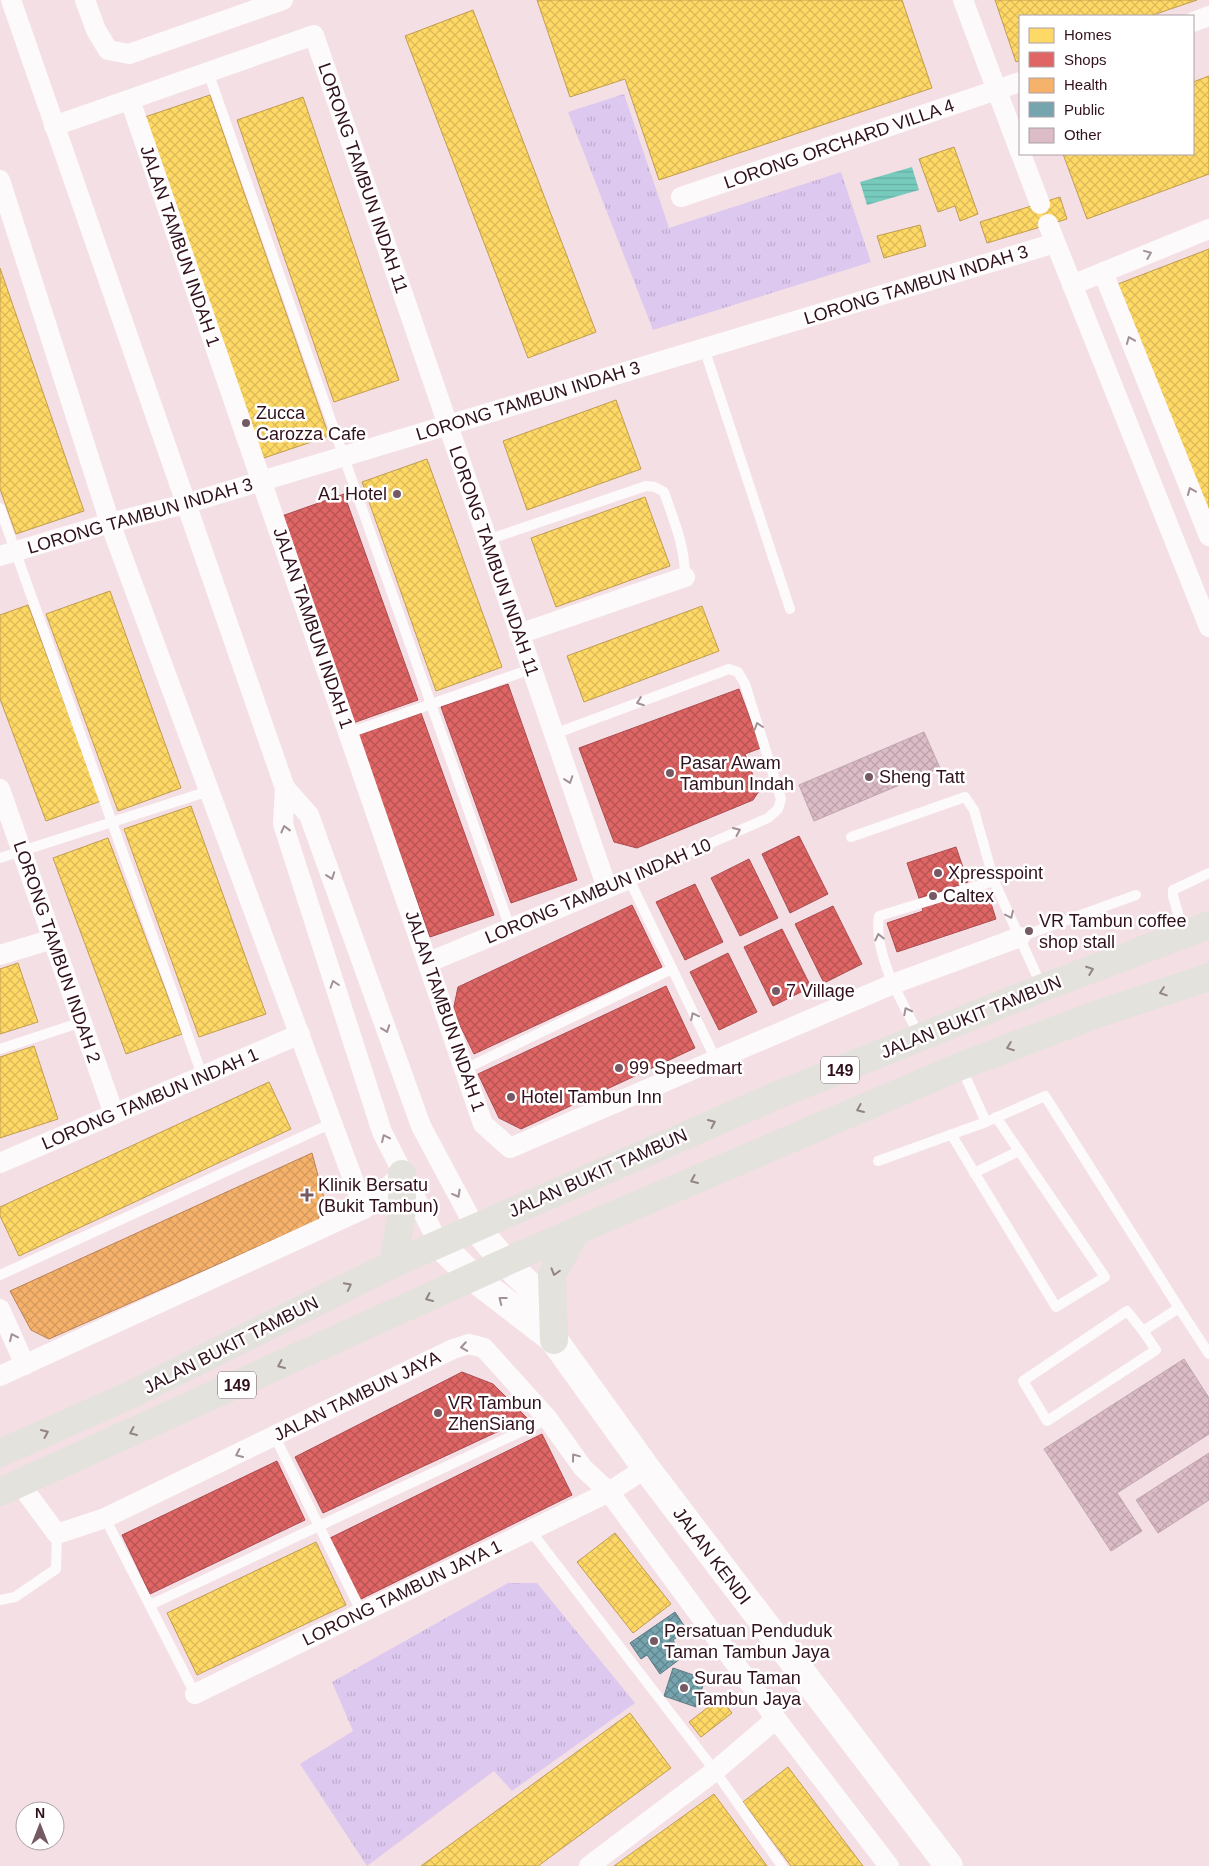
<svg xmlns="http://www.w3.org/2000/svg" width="1209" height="1866" font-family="Helvetica,sans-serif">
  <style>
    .grass { fill: url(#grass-tufts) }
    .water { fill: url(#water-rules) }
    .homes { fill: url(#homes-cross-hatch); stroke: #c19d50 }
    .shops { fill: url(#shops-cross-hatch); stroke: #ac4c50 }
    .health { fill: url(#health-cross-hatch); stroke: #bb8254 }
    .public { fill: url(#public-cross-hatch); stroke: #617983 }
    .building { fill: url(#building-cross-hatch); stroke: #c0a7af }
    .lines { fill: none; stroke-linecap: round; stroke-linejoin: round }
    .lane { stroke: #fdfafb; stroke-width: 10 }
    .street { stroke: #fdfafb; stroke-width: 20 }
    .secondary { stroke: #fdfafb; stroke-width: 28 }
    .primary { stroke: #e4e2dc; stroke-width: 28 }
    .oneway { stroke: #a19197 }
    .oneway2 { stroke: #938486 }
    .poi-dot { fill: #755963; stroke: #fff; stroke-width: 2 }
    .labels { text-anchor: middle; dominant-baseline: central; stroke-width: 5; stroke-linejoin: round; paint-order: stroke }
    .shield { fill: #fff; stroke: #6f5861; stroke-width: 1 }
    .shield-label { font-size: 16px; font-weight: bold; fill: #31111d }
    .street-label { font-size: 18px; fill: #31111d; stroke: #fff }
    .poi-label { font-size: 18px; fill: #31111d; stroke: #fff; text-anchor: start }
  </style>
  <defs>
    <pattern id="grass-tufts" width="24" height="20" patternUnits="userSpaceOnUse" patternTransform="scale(1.25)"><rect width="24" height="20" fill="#ddc8ef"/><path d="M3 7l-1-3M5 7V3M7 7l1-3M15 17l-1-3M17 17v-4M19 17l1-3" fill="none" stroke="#beabcc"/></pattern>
    <pattern id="water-rules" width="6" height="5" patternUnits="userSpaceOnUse" patternTransform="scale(1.25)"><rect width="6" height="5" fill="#77cbbd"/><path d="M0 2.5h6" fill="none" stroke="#67ada2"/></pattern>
    <pattern id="homes-cross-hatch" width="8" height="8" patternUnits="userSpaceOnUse" patternTransform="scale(1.25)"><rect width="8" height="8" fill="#ffd966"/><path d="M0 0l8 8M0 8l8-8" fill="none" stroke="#dbb958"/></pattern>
    <pattern id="shops-cross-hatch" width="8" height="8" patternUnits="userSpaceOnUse" patternTransform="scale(1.25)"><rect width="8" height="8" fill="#e06666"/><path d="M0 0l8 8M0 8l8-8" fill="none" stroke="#b65353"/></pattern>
    <pattern id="health-cross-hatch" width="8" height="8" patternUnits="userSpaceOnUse" patternTransform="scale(1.25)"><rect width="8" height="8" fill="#f6b26b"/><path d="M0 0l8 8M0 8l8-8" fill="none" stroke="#d3985c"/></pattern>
    <pattern id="public-cross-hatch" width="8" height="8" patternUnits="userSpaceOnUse" patternTransform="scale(1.25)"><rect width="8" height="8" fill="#76a5af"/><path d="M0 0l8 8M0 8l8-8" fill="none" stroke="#61858e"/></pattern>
    <pattern id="building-cross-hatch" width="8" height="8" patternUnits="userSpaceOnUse" patternTransform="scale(1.25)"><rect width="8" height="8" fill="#dbbcc7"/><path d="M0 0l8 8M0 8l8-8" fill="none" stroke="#bca1aa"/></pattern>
  </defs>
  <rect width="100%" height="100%" fill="#f4dfe5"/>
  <g class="grass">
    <path d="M624,94L669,228L841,172L871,262L653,330L568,112Z"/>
    <path d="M508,1583H537L635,1703L512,1791L494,1771L367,1866L300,1764L353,1731L332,1682Z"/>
  </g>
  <path class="water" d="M912,167L919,190L867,205L860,182Z"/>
  <g class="homes">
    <path d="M537,0H902L932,88L659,180L625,79L570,97Z"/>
    <path d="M995,0H1197L1150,16H1020V60L1016,62Z"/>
    <path d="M473,10L596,332L528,358L405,36Z"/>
    <path d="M1209,76V174L1087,219L1063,154H1193V82Z"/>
    <path d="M210,95L329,436L258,460L139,119Z"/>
    <path d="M303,97L399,380L334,402L237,120Z"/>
    <path d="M954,147L978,214L960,221L955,206L938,212L919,159Z"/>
    <path d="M1060,197L1067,219L987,243L980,222Z"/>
    <path d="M920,225L926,246L884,258L877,236Z"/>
    <path d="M1209,249V513L1118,284Z"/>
    <path d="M0,268L84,511L16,534L0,489Z"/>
    <path d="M616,400L641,469L527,510L503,441Z"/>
    <path d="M427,459L502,667L436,691L362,482Z"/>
    <path d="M645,497L670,566L556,607L531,538Z"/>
    <path d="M110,591L181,788L118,811L46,614Z"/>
    <path d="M28,605L101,801L46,821L0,699V615Z"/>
    <path d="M702,606L719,651L584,702L567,656Z"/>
    <path d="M191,806L266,1014L199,1037L124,829Z"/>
    <path d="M108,838L182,1034L126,1054L53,858Z"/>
    <path d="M18,963L38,1022L0,1034V969Z"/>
    <path d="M34,1046L58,1119L0,1138V1057Z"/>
    <path d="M269,1082L291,1129L19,1256L0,1216V1207Z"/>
    <path d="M615,1533L671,1604L633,1633L577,1562Z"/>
    <path d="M316,1542L346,1605L197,1675L167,1613Z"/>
    <path d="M720,1698L732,1713L701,1737L689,1722Z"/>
    <path d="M630,1713L671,1768L538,1866H421Z"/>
    <path d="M788,1767L863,1866H791L743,1802Z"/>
    <path d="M714,1794L767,1866H614Z"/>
  </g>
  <g class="shops">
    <path d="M344,494L418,700L353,723L279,517Z"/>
    <path d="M508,684L577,880L511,903L441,707Z"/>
    <path d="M739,689L761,748L745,754L759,791L753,800L637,848L614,842L579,748Z"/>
    <path d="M421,713L494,915L430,937L358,735Z"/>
    <path d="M799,836L828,894L790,913L762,854Z"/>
    <path d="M956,847L968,882L919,898L907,863Z"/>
    <path d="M749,859L778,918L740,936L711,878Z"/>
    <path d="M695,884L723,942L685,960L656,902Z"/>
    <path d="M949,888L953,902L987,891L996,919L897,952L887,923L923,911L919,898Z"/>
    <path d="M632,905L662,967L474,1054L453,1011L458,987Z"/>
    <path d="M833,906L862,964L824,983L795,924Z"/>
    <path d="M782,929L811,987L773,1006L744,947Z"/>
    <path d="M728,953L757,1012L719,1030L690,972Z"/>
    <path d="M666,986L695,1048L521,1129L499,1118L478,1074Z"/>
    <path d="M462,1372L493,1384L527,1418L323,1513L295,1457Z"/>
    <path d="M542,1434L572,1495L359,1600L328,1539Z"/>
    <path d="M277,1461L305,1520L150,1594L122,1535Z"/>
  </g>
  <path class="health" d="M312,1153L324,1198L318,1220L49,1339L31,1330L10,1291Z"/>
  <g class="public">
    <path d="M675,1612L687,1630L673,1640L684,1656L660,1674L647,1655L641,1659L630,1643Z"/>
    <path d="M673,1668L705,1679L696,1707L664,1696Z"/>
  </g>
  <g class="building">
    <path d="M924,732L940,768L814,821L799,785Z"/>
    <path d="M1184,1359L1209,1398V1434L1117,1493L1142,1531L1111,1551L1044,1449Z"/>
    <path d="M1209,1453V1500L1158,1533L1136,1500Z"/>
  </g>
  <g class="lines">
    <g class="lane">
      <path d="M208,72L510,928"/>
      <path d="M704,348L790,609"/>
      <path d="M0,508L202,1075"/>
      <path d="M487,540L646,486L655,487L664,492C674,521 685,546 685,577"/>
      <path d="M349,733L531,669"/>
      <path d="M554,734L729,669L738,672L745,684L781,799L778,809L768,818L629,879L716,1060"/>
      <path d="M851,837L965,797L974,810L994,881"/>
      <path d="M0,858L209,791"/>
      <path d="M1184,934L1173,896V890L1209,873"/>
      <path d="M1020,937L1136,895"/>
      <path d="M920,1037C903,1003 873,955 879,916L994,881L1042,987"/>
      <path d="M0,1049L82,1022"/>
      <path d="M961,1067L986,1122L1045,1096L1179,1308L1143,1331L1127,1311L1023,1381L1047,1421L1156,1350L1143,1331"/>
      <path d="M465,1069L672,969"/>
      <path d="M951,1134L1056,1307L1105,1277L996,1117"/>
      <path d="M878,1161L986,1122"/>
      <path d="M974,1173L1019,1151"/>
      <path d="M0,1275L332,1123"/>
      <path d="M1179,1308L1209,1354"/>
      <path d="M275,1437L362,1613"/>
      <path d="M105,1518L195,1694"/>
      <path d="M530,1530L715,1771L782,1866"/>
      <path d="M0,1600L15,1597L56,1569L57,1534"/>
      <path d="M150,1605L548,1419"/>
    </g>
    <g class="street">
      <path d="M11,0L285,788L283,824L382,1132L439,1244"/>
      <path d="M85,0L96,30L108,50L129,54L283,0"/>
      <path d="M963,0L1020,152"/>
      <path d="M1193,22L1209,16"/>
      <path d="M130,100L483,1124L510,1148L893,984L1020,937"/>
      <path d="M54,126L314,35L607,888"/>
      <path d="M1021,154L1040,204"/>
      <path d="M0,180L110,523L364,1209"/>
      <path d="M681,197L1020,82"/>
      <path d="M1048,224L1209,627"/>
      <path d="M1103,272L1209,536"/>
      <path d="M1072,285L1209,229"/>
      <path d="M0,556L110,523L185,504L1055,243"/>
      <path d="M519,634L685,577"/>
      <path d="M285,788L309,815L421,1126L475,1227"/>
      <path d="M0,789L114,1114"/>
      <path d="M0,955L53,939"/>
      <path d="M429,962L629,879"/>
      <path d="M0,1163L300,1034"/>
      <path d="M0,1309L25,1365"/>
      <path d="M0,1376L364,1209L402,1174"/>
      <path d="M20,1484L57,1534L105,1518L453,1349L469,1344L484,1348L548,1419L583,1468L609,1492L776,1719L889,1866"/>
      <path d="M195,1694L609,1492L646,1468"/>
      <path d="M589,1866L715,1771L776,1719"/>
    </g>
    <g class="secondary">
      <path d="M475,1227L506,1263L531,1287L554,1340L646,1468L949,1866"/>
      <path d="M439,1244L474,1278L553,1339"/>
    </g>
    <g class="primary">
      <path d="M393,1264L402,1211V1174"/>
      <path d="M554,1340L552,1274L577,1230"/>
      <path d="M0,1453L130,1395L393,1264L773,1097L1042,988L1209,925"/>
      <path d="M0,1492L532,1250L961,1066L1100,1013L1209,977"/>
    </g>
  </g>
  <defs><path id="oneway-chevron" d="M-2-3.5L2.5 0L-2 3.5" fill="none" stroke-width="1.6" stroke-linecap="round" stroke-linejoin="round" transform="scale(1.25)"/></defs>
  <g class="oneway">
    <use href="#oneway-chevron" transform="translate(1148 254) rotate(-22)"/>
    <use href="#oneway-chevron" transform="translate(1130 340) rotate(-112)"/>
    <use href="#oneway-chevron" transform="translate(1191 491) rotate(-112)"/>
    <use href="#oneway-chevron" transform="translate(640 702) rotate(160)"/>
    <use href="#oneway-chevron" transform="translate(758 726) rotate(-108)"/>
    <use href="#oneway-chevron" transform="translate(569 780) rotate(71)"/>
    <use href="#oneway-chevron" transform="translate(285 829) rotate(-104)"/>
    <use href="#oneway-chevron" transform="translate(737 831) rotate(-24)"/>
    <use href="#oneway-chevron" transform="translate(331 876) rotate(70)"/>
    <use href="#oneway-chevron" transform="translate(1010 915) rotate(65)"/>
    <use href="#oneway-chevron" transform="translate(879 937) rotate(-103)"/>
    <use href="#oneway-chevron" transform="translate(334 984) rotate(-108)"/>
    <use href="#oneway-chevron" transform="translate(907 1011) rotate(-117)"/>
    <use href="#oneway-chevron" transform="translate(694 1016) rotate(-116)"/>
    <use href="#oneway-chevron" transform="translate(386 1029) rotate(70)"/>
    <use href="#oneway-chevron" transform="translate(385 1138) rotate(-115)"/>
    <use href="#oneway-chevron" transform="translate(457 1194) rotate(61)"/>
    <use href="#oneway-chevron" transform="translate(502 1300) rotate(-142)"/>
    <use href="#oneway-chevron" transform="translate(13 1337) rotate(-115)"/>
    <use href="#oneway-chevron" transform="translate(464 1347) rotate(171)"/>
    <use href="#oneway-chevron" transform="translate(239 1454) rotate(155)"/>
    <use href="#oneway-chevron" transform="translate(575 1457) rotate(-127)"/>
  </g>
  <g class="oneway2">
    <use href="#oneway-chevron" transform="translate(1090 970) rotate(-21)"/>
    <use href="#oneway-chevron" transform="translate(1163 992) rotate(161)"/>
    <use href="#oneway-chevron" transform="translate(1010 1047) rotate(159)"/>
    <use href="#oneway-chevron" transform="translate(860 1109) rotate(157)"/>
    <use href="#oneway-chevron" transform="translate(712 1123) rotate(-24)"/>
    <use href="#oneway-chevron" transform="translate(694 1180) rotate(157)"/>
    <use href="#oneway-chevron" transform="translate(555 1272) rotate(106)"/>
    <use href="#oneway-chevron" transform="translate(348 1286) rotate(-27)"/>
    <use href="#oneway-chevron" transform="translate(429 1298) rotate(156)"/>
    <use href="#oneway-chevron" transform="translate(281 1365) rotate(156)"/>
    <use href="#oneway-chevron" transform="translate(133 1432) rotate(156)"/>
    <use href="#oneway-chevron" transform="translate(45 1433) rotate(-24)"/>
  </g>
  <g class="poi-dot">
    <circle cx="246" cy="423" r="5"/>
    <circle cx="397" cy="494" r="5"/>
    <circle cx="670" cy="773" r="5"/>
    <circle cx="869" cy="777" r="5"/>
    <circle cx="938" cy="873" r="5"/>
    <circle cx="933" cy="896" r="5"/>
    <circle cx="1029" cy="931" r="5"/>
    <circle cx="776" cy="991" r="5"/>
    <circle cx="619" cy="1068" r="5"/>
    <circle cx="511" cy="1097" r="5"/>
    <path d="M304.5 1187.5h5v5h5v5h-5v5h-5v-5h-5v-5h5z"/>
    <circle cx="438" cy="1413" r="5"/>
    <circle cx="654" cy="1641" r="5"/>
    <circle cx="684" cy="1688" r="5"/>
  </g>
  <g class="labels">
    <g class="shield">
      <rect x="821" y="1056.5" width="38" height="27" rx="4"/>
      <rect x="218" y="1371.5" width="38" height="27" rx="4"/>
    </g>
    <g class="shield-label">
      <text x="840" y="1070">149</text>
      <text x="237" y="1385">149</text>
    </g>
    <g class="street-label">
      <text transform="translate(839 144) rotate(-19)">LORONG ORCHARD VILLA 4</text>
      <text transform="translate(363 178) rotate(71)">LORONG TAMBUN INDAH 11</text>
      <text transform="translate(180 246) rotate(71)">JALAN TAMBUN INDAH 1</text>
      <text transform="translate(916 285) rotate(-17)">LORONG TAMBUN INDAH 3</text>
      <text transform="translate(528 401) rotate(-17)">LORONG TAMBUN INDAH 3</text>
      <text transform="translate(140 516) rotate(-16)">LORONG TAMBUN INDAH 3</text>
      <text transform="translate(494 561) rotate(71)">LORONG TAMBUN INDAH 11</text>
      <text transform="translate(313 628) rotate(71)">JALAN TAMBUN INDAH 1</text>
      <text transform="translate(598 891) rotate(-23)">LORONG TAMBUN INDAH 10</text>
      <text transform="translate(57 952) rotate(71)">LORONG TAMBUN INDAH 2</text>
      <text transform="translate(445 1011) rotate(71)">JALAN TAMBUN INDAH 1</text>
      <text transform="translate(971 1017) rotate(-22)">JALAN BUKIT TAMBUN</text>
      <text transform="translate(150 1099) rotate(-23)">LORONG TAMBUN INDAH 1</text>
      <text transform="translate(598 1173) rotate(-24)">JALAN BUKIT TAMBUN</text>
      <text transform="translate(231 1345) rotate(-27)">JALAN BUKIT TAMBUN</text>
      <text transform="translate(357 1396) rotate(-26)">JALAN TAMBUN JAYA</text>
      <text transform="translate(712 1556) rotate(53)">JALAN KENDI</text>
      <text transform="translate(402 1593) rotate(-26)">LORONG TAMBUN JAYA 1</text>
    </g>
    <g class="poi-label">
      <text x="256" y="413">Zucca<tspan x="256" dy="21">Carozza Cafe</tspan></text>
      <text x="387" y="494" text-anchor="end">A1 Hotel</text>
      <text x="680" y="763">Pasar Awam<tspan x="680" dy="21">Tambun Indah</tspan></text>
      <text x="879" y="777">Sheng Tatt</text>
      <text x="948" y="873">Xpresspoint</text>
      <text x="943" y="896">Caltex</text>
      <text x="1039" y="921">VR Tambun coffee<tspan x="1039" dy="21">shop stall</tspan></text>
      <text x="786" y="991">7 Village</text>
      <text x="629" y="1068">99 Speedmart</text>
      <text x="521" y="1097">Hotel Tambun Inn</text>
      <text x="318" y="1185">Klinik Bersatu<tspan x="318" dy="21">(Bukit Tambun)</tspan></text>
      <text x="448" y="1403">VR Tambun<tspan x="448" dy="21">ZhenSiang</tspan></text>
      <text x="664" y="1631">Persatuan Penduduk<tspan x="664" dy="21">Taman Tambun Jaya</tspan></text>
      <text x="694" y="1678">Surau Taman<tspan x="694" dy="21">Tambun Jaya</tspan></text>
    </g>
  </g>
  <rect x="1019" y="15" width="175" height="140" fill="#ffffff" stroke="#ada0a5"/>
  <rect x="1029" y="28" width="25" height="15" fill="#ffd966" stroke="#ada0a5"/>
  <text x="1064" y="40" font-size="15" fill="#31111d">Homes</text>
  <rect x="1029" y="52" width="25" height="15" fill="#e06666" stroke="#ada0a5"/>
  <text x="1064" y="65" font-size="15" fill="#31111d">Shops</text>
  <rect x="1029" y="78" width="25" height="15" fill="#f6b26b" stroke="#ada0a5"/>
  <text x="1064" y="90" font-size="15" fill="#31111d">Health</text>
  <rect x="1029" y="102" width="25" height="15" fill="#76a5af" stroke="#ada0a5"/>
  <text x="1064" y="115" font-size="15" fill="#31111d">Public</text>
  <rect x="1029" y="128" width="25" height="15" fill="#dbbcc7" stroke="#ada0a5"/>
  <text x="1064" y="140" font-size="15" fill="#31111d">Other</text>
  <g transform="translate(40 1826)"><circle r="24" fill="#ffffff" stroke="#ada0a5"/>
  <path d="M0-4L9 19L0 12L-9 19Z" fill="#755963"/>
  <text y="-8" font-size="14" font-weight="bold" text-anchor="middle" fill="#31111d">N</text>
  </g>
</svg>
